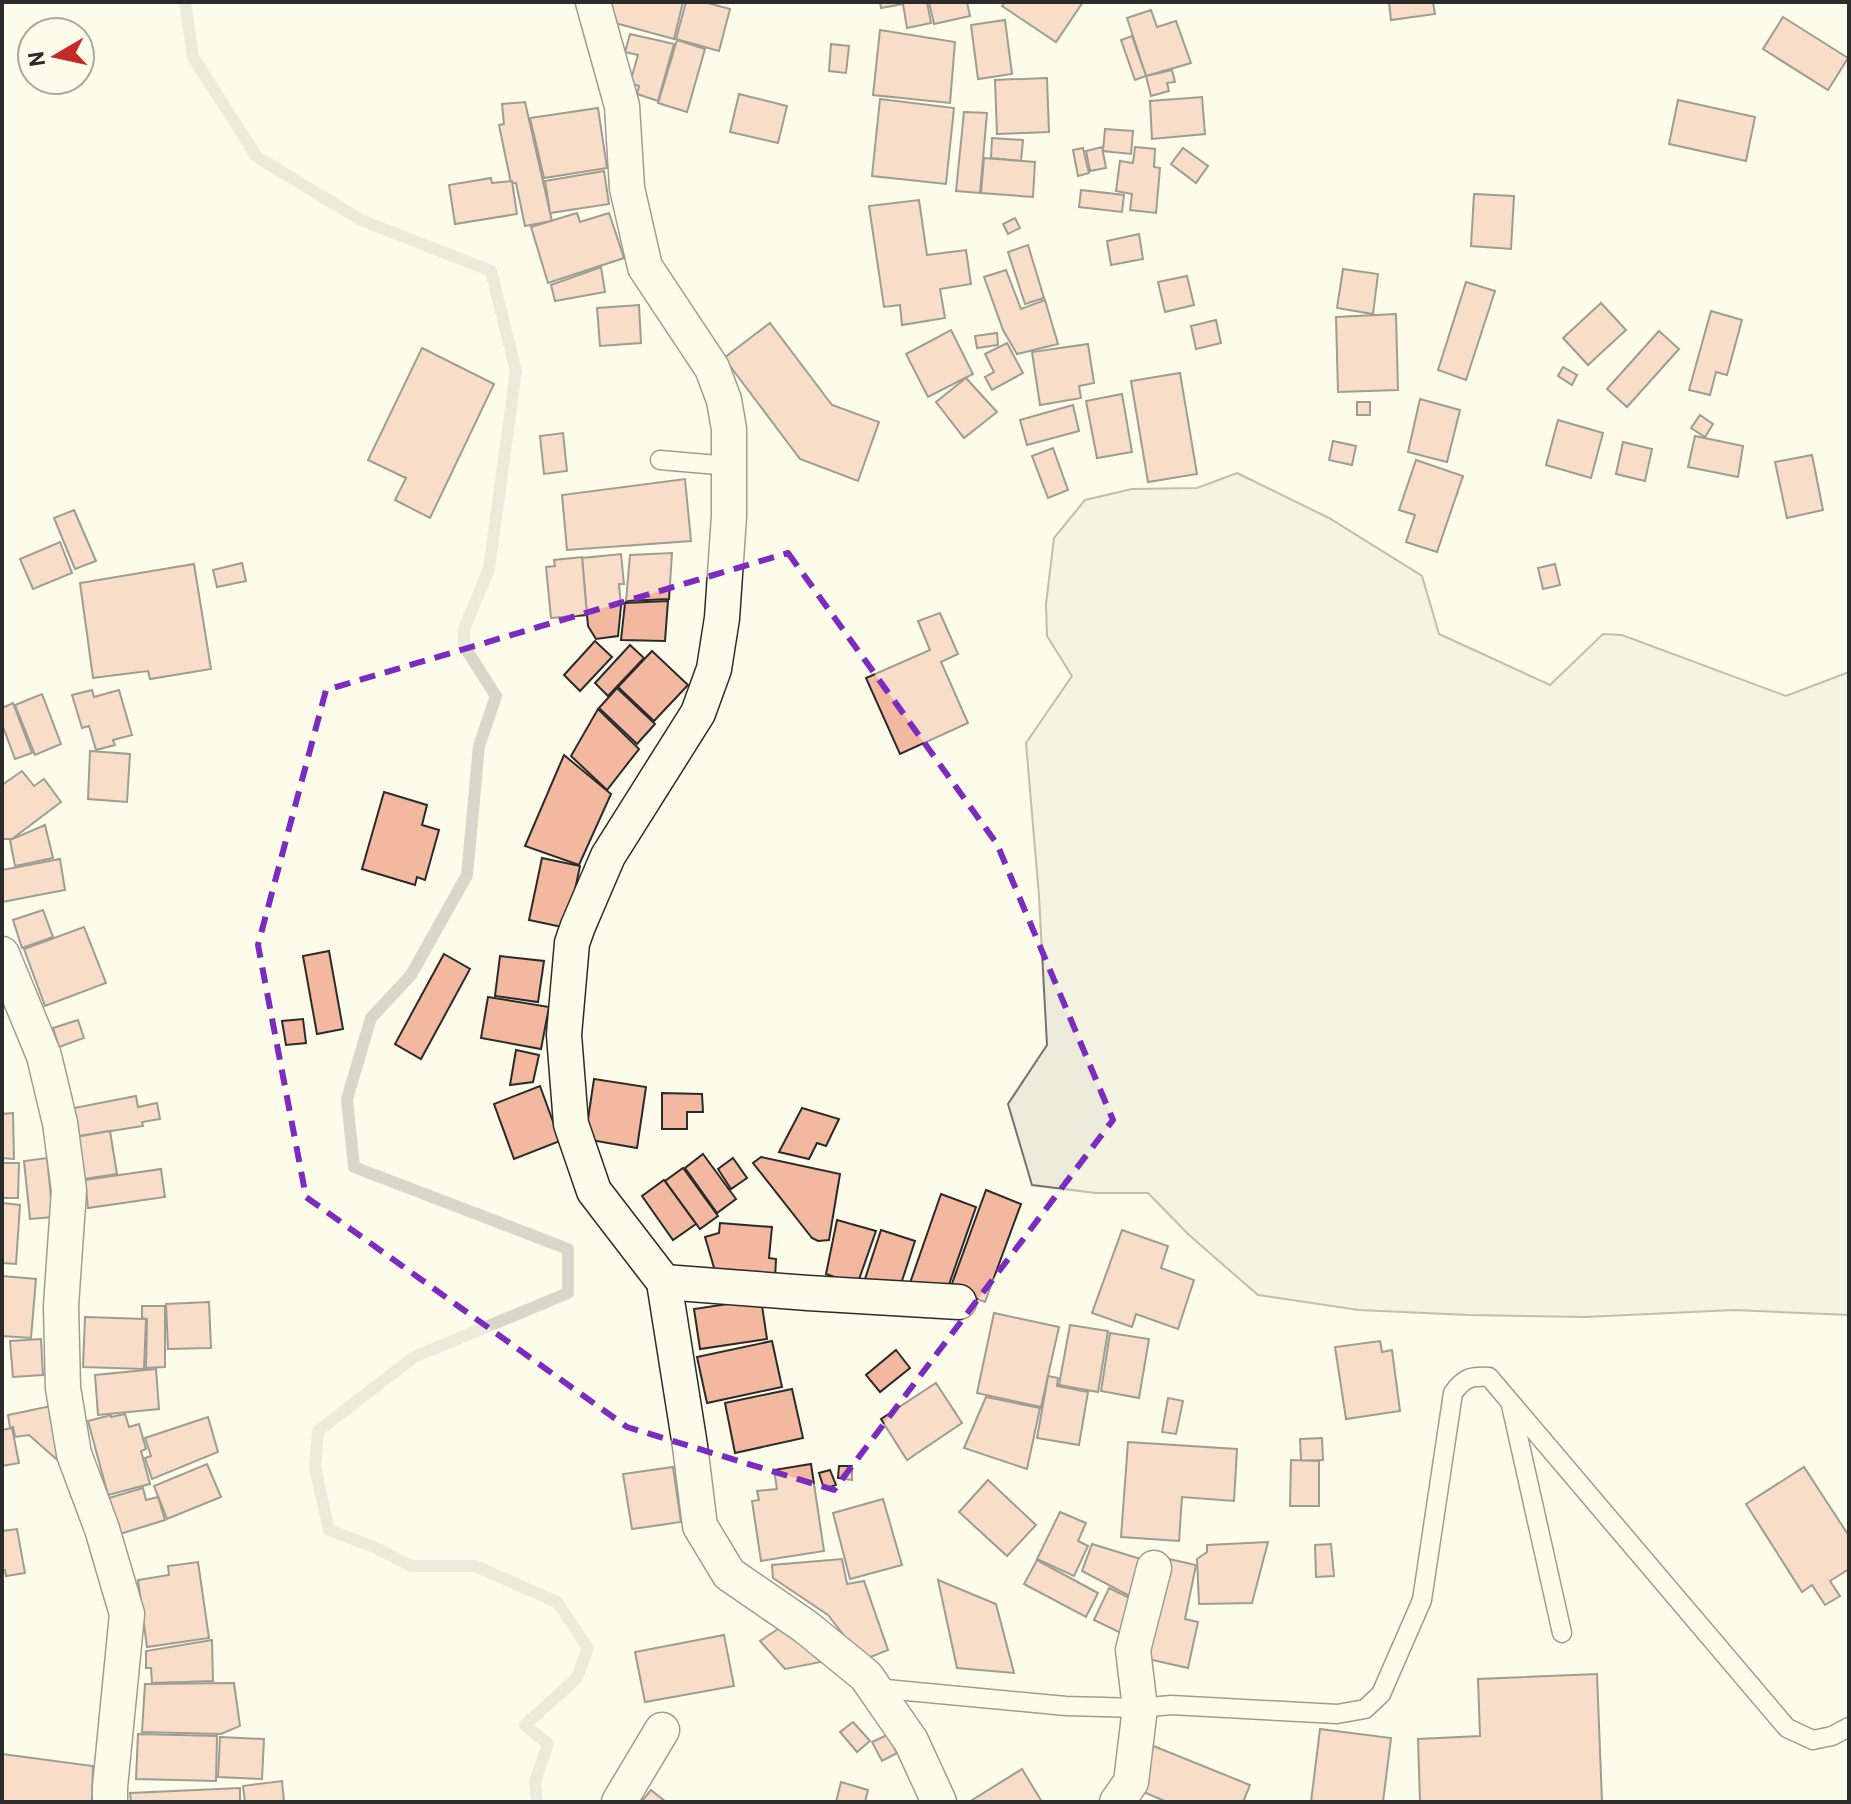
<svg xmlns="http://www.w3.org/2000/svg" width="1851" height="1804" font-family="Barlow,sans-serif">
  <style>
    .green { fill: #ecebdb; stroke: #74746e; stroke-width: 2 }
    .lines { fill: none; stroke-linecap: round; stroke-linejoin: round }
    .stream { stroke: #d8d7c9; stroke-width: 12 }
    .building { fill: #f2b8a0; stroke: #2b2b2b; stroke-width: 2 }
    .lane-casing { stroke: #2b2b2b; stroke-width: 21 }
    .street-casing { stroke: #2b2b2b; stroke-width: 37 }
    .lane { stroke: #fdfbea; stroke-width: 18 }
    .street { stroke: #fdfbea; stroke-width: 34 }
    .marked { fill: none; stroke: #7b2cbf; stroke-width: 6; stroke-dasharray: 16 10; stroke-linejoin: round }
  </style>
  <rect width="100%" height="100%" fill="#fdfbea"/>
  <path class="green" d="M1237,473L1329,518L1422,576L1439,634L1550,685L1603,634L1622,635L1786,696L1849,672V1315L1734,1310L1585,1317L1469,1315L1359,1310L1258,1295L1189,1235L1148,1193H1096L1032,1185L1008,1104L1047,1045L1039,896L1026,743L1072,676L1047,636L1046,604L1054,538L1085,500L1132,489L1197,488Z"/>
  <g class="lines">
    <path class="stream" d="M185,2L193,57L257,157L361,220L491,271L516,371L489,569L464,629V646L496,696L479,746L467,875L411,975L371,1018L347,1099L354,1167L568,1249V1293L414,1357L318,1431L315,1468L329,1530L376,1548L411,1566H475L557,1602L588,1648L577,1678L525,1725L548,1744L535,1781L537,1802"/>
  </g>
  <g class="building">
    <path d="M605,2H683L674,39L604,20Z"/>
    <path d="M686,2H704L730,9L719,51L676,39Z"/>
    <path d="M880,2H927L931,23L907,28L903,4L881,8Z"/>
    <path d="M929,2H967L970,16L934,24Z"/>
    <path d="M1005,2H1083L1056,42L1002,6Z"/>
    <path d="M1389,2H1433L1435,14L1391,20Z"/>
    <path d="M1151,10L1157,27L1176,21L1191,63L1146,76L1127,18Z"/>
    <path d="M1783,17L1848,58L1828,90L1763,49Z"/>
    <path d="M1005,20L1012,74L978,79L971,25Z"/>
    <path d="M880,30L955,42L950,103L873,95Z"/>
    <path d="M630,34L674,44L658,101L637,94L639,86L630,83L638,55L625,52Z"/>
    <path d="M1132,36L1146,76L1135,80L1121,40Z"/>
    <path d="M677,40L705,49L687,112L658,103Z"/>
    <path d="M831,44L849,46L846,73L829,71Z"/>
    <path d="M1172,70L1175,82L1167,83L1169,91L1151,96L1146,76Z"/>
    <path d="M1047,78L1049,132L997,134L995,80Z"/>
    <path d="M739,94L787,106L778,143L730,132Z"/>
    <path d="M1202,97L1205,134L1152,139L1150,101Z"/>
    <path d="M880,99L954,108L946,184L872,176Z"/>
    <path d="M1678,100L1755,117L1746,161L1669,144Z"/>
    <path d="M525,102L552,221L525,226L516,183H511L499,125L504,124L502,104Z"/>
    <path d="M598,108L607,168L544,178L530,118Z"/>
    <path d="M964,112L987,113L980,193L956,191Z"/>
    <path d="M1105,129L1133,131L1131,154L1103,151Z"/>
    <path d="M992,138L1023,140L1021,161L991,158Z"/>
    <path d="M1102,147L1106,168L1090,171L1086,151Z"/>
    <path d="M1135,147L1155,149L1154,167L1160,168L1156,213L1130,210L1132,194L1116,191L1120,161L1133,163Z"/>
    <path d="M1083,148L1089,173L1078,176L1073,150Z"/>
    <path d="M1183,148L1208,166L1196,183L1171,164Z"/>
    <path d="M984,158L1035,162L1033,197L981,193Z"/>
    <path d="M604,171L609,204L550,213L545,181Z"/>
    <path d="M491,178L492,183L512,181L517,214L455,224L449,185Z"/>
    <path d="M1081,190L1124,195L1122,212L1079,207Z"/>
    <path d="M1474,194L1514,196L1511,249L1471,246Z"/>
    <path d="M919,200L927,255L966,250L971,284L940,289L945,318L902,325L900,305L884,307L869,206Z"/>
    <path d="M577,213L580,222L609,213L624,258L548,283L531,227Z"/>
    <path d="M1015,218L1020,228L1008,234L1003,224Z"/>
    <path d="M1139,234L1143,259L1111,265L1107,241Z"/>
    <path d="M1028,245L1044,298L1025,304L1008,252Z"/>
    <path d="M601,267L605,292L555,301L551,285Z"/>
    <path d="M1343,269L1378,274L1373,314L1337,308Z"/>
    <path d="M1006,270L1021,309L1045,300L1058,344L1017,354L1003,330L984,277Z"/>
    <path d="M1187,276L1194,305L1165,312L1158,282Z"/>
    <path d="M1466,282L1495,291L1466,380L1438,370Z"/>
    <path d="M1601,303L1626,330L1588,365L1563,338Z"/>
    <path d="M639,305L641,343L600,346L597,308Z"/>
    <path d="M1711,311L1742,320L1727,375L1716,372L1710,395L1689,390Z"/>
    <path d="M1396,314L1398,390L1338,392L1336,317Z"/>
    <path d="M1216,320L1221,343L1196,349L1191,326Z"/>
    <path d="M770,323L832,405L879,422L858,481L800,459L724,358Z"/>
    <path d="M951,330L973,374L928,397L906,354Z"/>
    <path d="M1659,331L1679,349L1627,407L1607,389Z"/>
    <path d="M997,333L998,345L977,348L975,336Z"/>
    <path d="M1007,343L1023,373L992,390L985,377L994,372L985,354Z"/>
    <path d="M1088,344L1094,383L1079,386L1081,398L1040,405L1032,352Z"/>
    <path d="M422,348L494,384L430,518L395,500L406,478L368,460Z"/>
    <path d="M1563,367L1577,375L1572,385L1558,376Z"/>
    <path d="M1180,373L1197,474L1148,482L1131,381Z"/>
    <path d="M966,378L997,412L964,438L936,402Z"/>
    <path d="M1122,394L1132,452L1097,458L1086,401Z"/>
    <path d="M1420,399L1460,410L1447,462L1408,452Z"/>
    <rect x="1357" y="402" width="13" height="13"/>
    <path d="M1073,405L1079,431L1027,445L1020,420Z"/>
    <path d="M1700,415L1713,424L1705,437L1691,428Z"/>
    <path d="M1558,420L1603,433L1591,478L1546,465Z"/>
    <path d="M563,433L567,471L544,474L540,436Z"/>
    <path d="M1695,436L1743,446L1738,477L1688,467Z"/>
    <path d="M1333,441L1356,446L1352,465L1329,460Z"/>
    <path d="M1623,442L1652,449L1645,481L1616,474Z"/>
    <path d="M1053,448L1068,490L1048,498L1032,456Z"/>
    <path d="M1812,455L1823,510L1787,518L1775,462Z"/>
    <path d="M1416,460L1463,476L1437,552L1406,542L1415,515L1399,510Z"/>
    <path d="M685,479L691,541L567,550L562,495Z"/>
    <path d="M74,510L96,561L75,569L54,518Z"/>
    <path d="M60,542L72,573L33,589L20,559Z"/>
    <path d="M672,553L669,599L626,601L630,555Z"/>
    <path d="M621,554L624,584H619L621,606L618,636L596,639L588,626L582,558Z"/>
    <path d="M582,557L587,615L551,618L546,567L555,566L554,560Z"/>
    <path d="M242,563L246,581L217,587L213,570Z"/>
    <path d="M194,564L211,669L150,679L148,671L93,678L80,583Z"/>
    <path d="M1555,564L1560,585L1543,589L1538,568Z"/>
    <path d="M668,601L665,641L621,640L625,603Z"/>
    <path d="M940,613L958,654L941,662L968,723L900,754L866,678L930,650L918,621Z"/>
    <path d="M595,641L612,657L580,691L564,675Z"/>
    <path d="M630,645L644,658L608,696L595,683Z"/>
    <path d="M652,651L688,685L654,721L618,687Z"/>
    <path d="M617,688L655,724L637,744L599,708Z"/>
    <path d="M92,690L94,697L119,690L132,735L113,740L115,745L96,750L89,726L82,728L72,695Z"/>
    <path d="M42,694L61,744L35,755L15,705Z"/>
    <path d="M13,703L32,753L15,759L2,724V708Z"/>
    <path d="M598,709L639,749L607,790L571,756Z"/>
    <path d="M90,751L130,754L127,802L88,799Z"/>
    <path d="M564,755L611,794L579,865L525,846Z"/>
    <path d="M22,771L34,786L44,779L61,802L12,839H2V785Z"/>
    <path d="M384,792L427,805L422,825L439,830L425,880L417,877L415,885L362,869Z"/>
    <path d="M45,825L53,858L15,866L10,840Z"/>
    <path d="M542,858L580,866L567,928L529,920Z"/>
    <path d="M60,859L65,890L2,902V870Z"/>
    <path d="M43,910L53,937L22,948L13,920Z"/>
    <path d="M84,927L106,983L45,1006L24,949Z"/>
    <path d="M329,951L343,1029L317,1034L303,956Z"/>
    <path d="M444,954L470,969L421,1059L395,1044Z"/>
    <path d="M500,956L544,961L538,1002L495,996Z"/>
    <path d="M488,997L549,1007L541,1049L481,1038Z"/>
    <path d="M303,1019L306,1043L286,1045L282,1021Z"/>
    <path d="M78,1020L84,1038L59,1047L53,1028Z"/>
    <path d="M516,1050L539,1055L533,1082L510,1085Z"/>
    <path d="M594,1079L646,1087L637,1148L585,1139Z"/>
    <path d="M540,1086L560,1141L514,1159L494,1104Z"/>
    <path d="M662,1093L702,1094L703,1112H687V1129H662Z"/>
    <path d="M136,1096L138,1107L157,1103L160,1119L142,1122L143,1126L79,1136L74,1108Z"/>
    <path d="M802,1108L839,1119L826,1146L817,1143L809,1159L779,1152Z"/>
    <path d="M13,1113L14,1159L2,1158V1114Z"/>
    <path d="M110,1131L117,1174L84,1179L76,1137Z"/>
    <path d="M703,1154L736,1199L717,1213L685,1168Z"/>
    <path d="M761,1157L840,1174L829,1240L818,1241L812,1238L753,1163Z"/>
    <path d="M47,1158L53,1217L30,1219L24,1161Z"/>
    <path d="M733,1158L747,1178L731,1189L718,1169Z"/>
    <path d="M2,1163H19L18,1198H2Z"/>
    <path d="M683,1168L718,1216L700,1229L665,1181Z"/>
    <path d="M161,1169L165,1197L88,1208L85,1180Z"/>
    <path d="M664,1180L696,1224L673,1240L642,1196Z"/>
    <path d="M986,1190L1021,1204L985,1302L950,1289Z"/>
    <path d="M941,1194L976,1207L945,1296L910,1283Z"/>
    <path d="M2,1203L20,1205L16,1264L2,1263Z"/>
    <path d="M837,1220L876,1231L857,1285L826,1274Z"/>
    <path d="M720,1223L772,1227L769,1258L776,1259L775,1279L715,1271L705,1237L719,1233Z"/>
    <path d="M881,1230L915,1241L898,1293L864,1282Z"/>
    <path d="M1122,1230L1168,1246L1161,1268L1194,1280L1178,1329L1136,1314L1132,1327L1092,1313Z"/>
    <path d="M2,1276L36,1279L31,1338L2,1336Z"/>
    <path d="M761,1299L767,1339L700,1349L694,1309Z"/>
    <path d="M209,1302L211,1348L168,1349L166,1304Z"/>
    <path d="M142,1306H165V1367L146,1368L147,1319L142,1318Z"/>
    <path d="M994,1313L1059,1327L1041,1407L977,1393Z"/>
    <path d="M85,1317L146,1319L144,1369L83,1367Z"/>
    <path d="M1070,1325L1108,1331L1098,1392L1059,1385Z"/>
    <path d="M1110,1333L1149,1339L1139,1398L1101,1391Z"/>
    <path d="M41,1339L43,1375L13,1377L10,1341Z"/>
    <path d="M772,1341L782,1387L707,1403L697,1357Z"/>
    <path d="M1380,1341L1382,1352L1392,1350L1400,1411L1346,1419L1335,1347Z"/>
    <path d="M896,1350L910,1368L880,1392L866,1375Z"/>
    <path d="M156,1369L159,1409L98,1415L95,1375Z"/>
    <path d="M1048,1376L1058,1378L1057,1386L1088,1392L1079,1445L1037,1438Z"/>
    <path d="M936,1383L962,1423L907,1460L881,1419Z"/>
    <path d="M792,1389L803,1438L735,1453L725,1403Z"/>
    <path d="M986,1397L1040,1408L1027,1469L964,1448Z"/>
    <path d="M1168,1398L1183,1401L1176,1434L1162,1432Z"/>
    <path d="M51,1406L63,1465L29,1435L15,1437L13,1427L10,1428L8,1415Z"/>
    <path d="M125,1414L129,1427L139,1424L146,1449L141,1451L150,1484L108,1495L88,1421L111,1415V1417Z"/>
    <path d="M208,1417L218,1452L152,1479L145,1458L151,1456L145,1438Z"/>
    <path d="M12,1428L19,1463L2,1466V1430Z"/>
    <path d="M1322,1438L1323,1460L1301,1461L1300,1439Z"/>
    <path d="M1128,1442L1237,1449L1234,1501L1182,1497L1179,1541L1121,1537Z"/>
    <path d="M1291,1460L1319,1461V1506H1290Z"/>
    <path d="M207,1464L221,1497L167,1519L154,1486Z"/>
    <path d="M811,1464L824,1551L761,1561L752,1501L759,1500L757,1491L777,1489L774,1470Z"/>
    <path d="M839,1466H852V1480L838,1478Z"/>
    <path d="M673,1467L681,1522L632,1529L623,1474Z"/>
    <path d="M1804,1467L1849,1536V1569L1830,1581L1840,1596L1825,1605L1812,1585L1802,1592L1746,1504Z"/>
    <path d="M830,1470L836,1485L824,1489L819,1473Z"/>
    <path d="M988,1480L1036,1525L1007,1556L959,1512Z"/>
    <path d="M143,1488L146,1500L158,1497L165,1520L120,1534L109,1498Z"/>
    <path d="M883,1499L902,1565L850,1579L833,1513Z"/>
    <path d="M1060,1512L1086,1523L1078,1541L1088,1546L1074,1576L1037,1559Z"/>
    <path d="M17,1529L25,1573L6,1576L5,1570H2V1531Z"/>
    <path d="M1268,1542L1252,1603L1199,1604L1197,1559L1207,1552V1545Z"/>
    <path d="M1092,1544L1144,1560L1141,1602L1082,1571Z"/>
    <path d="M1331,1544L1334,1576L1316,1577L1315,1545Z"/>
    <path d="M1160,1557L1196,1565L1185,1619L1198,1622L1188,1668L1139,1657Z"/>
    <path d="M842,1559L847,1584L864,1581L888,1650L863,1660L828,1615L773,1578L772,1565Z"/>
    <path d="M1037,1560L1098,1593L1086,1617L1024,1584Z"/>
    <path d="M198,1562L209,1638L147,1647L138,1580L169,1575L168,1566Z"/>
    <path d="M938,1580L996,1604L1014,1673L957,1668Z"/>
    <path d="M1109,1588L1140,1603L1125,1635L1094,1620Z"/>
    <path d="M787,1623L826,1661L785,1669L760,1641Z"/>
    <path d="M724,1635L734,1686L645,1702L635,1652Z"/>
    <path d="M212,1640L213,1681L152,1683L151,1668H146V1651Z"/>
    <path d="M1597,1674L1602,1802H1420L1418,1739L1480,1736L1478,1679Z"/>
    <path d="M234,1683L240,1726L221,1734L142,1732L145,1684Z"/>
    <path d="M853,1722L870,1741L857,1752L840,1732Z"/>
    <path d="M1320,1729L1391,1738L1383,1802H1311Z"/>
    <path d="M138,1734L217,1736L216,1781L136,1779Z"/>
    <path d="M887,1735L897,1753L882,1761L872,1742Z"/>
    <path d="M220,1737L264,1739L262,1779L218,1777Z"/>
    <path d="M1151,1745L1250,1785L1243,1802H1167L1134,1788Z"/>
    <path d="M2,1754L93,1766L92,1802H2Z"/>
    <path d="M1022,1769L1042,1802H969Z"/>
    <path d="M282,1781L284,1802H245L243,1786Z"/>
    <path d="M841,1782L868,1790L865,1802H836Z"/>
    <path d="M240,1788V1802H131L130,1793Z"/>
    <path d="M651,1790L666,1802H641Z"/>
  </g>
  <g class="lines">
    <g class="lane-casing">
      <g id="lane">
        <path d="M660,460L729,466"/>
        <path d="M1511,1405L1562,1633"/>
        <path d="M875,1688L1066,1706L1140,1708L1171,1705L1337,1714L1365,1709L1381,1694L1422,1600L1453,1393C1464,1378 1470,1376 1489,1377L1787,1728L1813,1740L1832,1736L1849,1727"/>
      </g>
    </g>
    <g class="street-casing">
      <g id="street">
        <path d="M593,2L622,106L627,188L645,267L712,368L724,400L729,429V516L722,618L714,669L698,713L608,856L578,926L572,943L564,1035L571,1124L594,1191L664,1282L690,1446L700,1526L729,1574L806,1627L866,1676L911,1741L939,1802"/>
        <path d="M2,954L44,1056L60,1123L69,1190L61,1306L63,1388L74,1454L102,1529L127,1614L110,1787V1802"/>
        <path d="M664,1282L808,1293L959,1302"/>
        <path d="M619,1802L662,1730"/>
        <path d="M1117,1802L1131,1782L1140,1708L1133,1650L1154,1568"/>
      </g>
    </g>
    <use href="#lane" class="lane"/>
    <use href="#street" class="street"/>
  </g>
  <path d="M0 0H1851V1804H0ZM788,553L997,844L1113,1120L834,1490L627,1427L306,1197L258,945L326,690Z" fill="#fdfbea" fill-opacity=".55" fill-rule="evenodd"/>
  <path class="marked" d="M788,553L997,844L1113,1120L834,1490L627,1427L306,1197L258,945L326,690Z"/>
  <rect width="1851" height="1804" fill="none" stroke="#2b2b2b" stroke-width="8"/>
  <g transform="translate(56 56) rotate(261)"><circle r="38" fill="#fdfbea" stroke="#a9a89e" stroke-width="2"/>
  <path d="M0-6L14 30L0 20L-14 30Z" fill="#c62828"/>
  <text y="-12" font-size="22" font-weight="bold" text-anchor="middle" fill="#2b2b2b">N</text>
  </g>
</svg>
